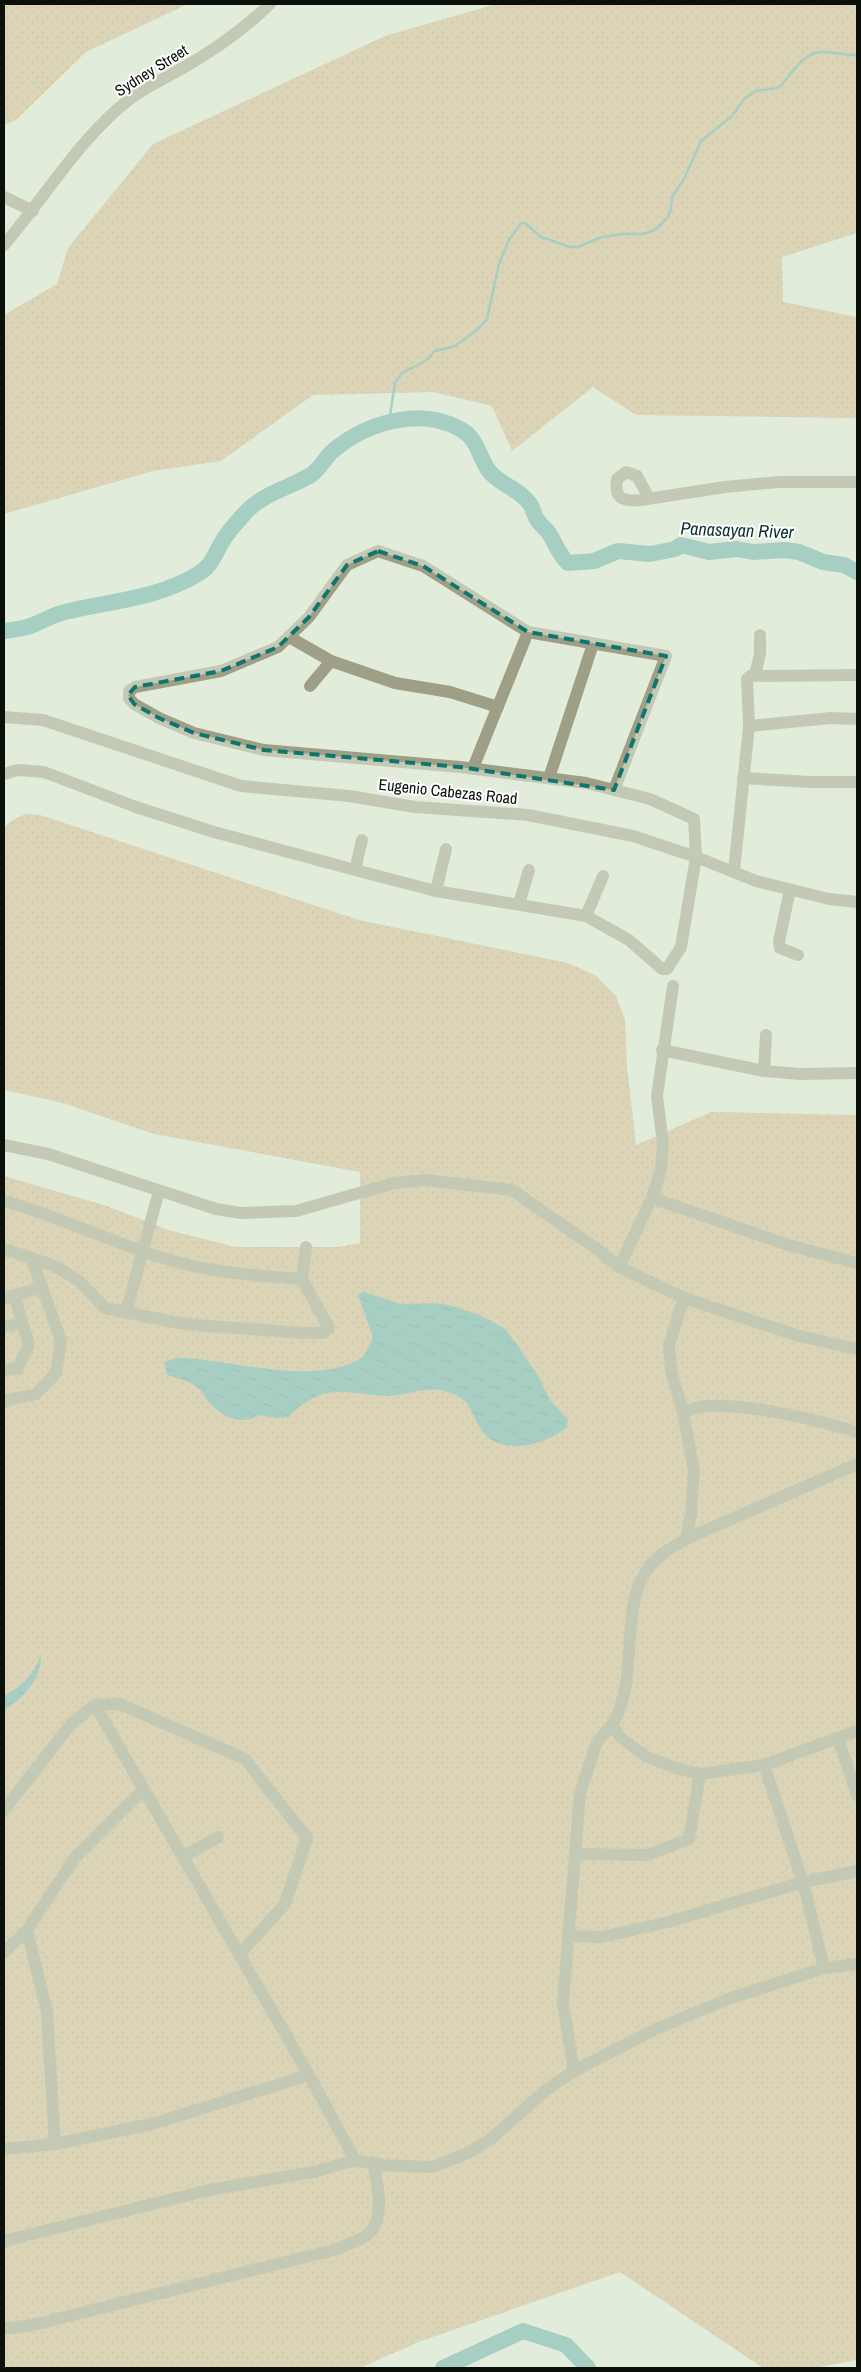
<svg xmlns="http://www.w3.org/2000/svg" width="861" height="2372" font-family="'Archivo Narrow',sans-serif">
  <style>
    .green { fill: url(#green-dots) }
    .water { fill: url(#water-ripples) }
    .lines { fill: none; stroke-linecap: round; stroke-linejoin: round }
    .stream { stroke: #60a9a6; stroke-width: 2.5 }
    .river { stroke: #60a9a6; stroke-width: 16 }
    .minor { stroke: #9f9e87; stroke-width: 12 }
    .marked { fill: none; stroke: #0f766e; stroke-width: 4; stroke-dasharray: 10 6; stroke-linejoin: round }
    .labels { text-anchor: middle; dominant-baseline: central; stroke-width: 4; stroke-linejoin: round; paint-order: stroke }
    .street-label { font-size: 16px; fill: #0c100a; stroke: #fff }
    .water-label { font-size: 18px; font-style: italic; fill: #0a302f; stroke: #fff }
  </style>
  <defs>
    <pattern id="green-dots" width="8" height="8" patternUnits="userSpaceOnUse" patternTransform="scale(1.25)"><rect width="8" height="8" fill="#d3b58c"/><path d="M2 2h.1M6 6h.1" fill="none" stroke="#b49b77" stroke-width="1.8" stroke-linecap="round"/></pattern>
    <pattern id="water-ripples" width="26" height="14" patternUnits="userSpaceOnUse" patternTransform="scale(1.25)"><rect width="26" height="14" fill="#60a9a6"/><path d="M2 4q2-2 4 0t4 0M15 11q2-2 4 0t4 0" fill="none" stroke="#4e8885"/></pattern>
  </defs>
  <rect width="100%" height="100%" fill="#e1edda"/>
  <g class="green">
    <path d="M4,4H188L86,52L16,120L4,125Z"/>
    <path d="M496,4H857V233L782,257L783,302L857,317V418L636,415L593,387L512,451L492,406L433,392L313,395L221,461L153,471L4,514V315L57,284L68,248L153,144L385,36Z"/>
    <path d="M25,814L40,815L359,920L568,963L595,975L616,996L625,1020L627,1067L636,1145L711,1112L857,1115V2360L814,2368H763L620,2272L421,2341L360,2368H4V1176L107,1206L168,1230L236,1247H337L360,1243V1172L154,1134L63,1103L4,1090V828L11,821Z"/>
  </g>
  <g class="water">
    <path d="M364,1292L400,1304L436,1303L452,1306L477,1314L495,1323L505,1329L518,1346L538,1376L550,1400L568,1420L566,1428C545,1445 500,1458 481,1429C470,1413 473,1401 451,1393C428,1384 411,1395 388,1396C371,1396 341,1389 327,1393C313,1396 298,1406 289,1417L277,1418L258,1415C242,1427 220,1416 208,1401C205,1397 203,1392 199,1389C190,1381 178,1378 167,1375L164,1363C174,1355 193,1359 205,1360C247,1365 326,1384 362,1357C367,1353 370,1343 373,1337L358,1295Z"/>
    <path d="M41,1654C42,1678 24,1698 4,1710V1696C23,1685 34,1675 41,1654Z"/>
  </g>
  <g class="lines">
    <path class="stream" d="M389,422L395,383L402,373L427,360L435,351L455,346L478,329L487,319L499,264L509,240L521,223H525L541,237L570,247H578L602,237L624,234H644L656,229L668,217L671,209L672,197L684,179L701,141L732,116L745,98L756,91L777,88L781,86C793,71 805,50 826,52C837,52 846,56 857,55"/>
    <g class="river">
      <path d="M4,631C12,630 22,629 30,626C42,622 52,615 65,612C110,601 157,599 198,574C211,567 215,554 222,542C228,531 238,521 246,512C264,493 289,488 311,475C321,468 325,457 334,450C368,422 420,407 460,429C478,438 478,456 489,471C500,485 520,489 530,504C534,510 534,516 538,521C542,527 548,530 550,535C556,545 559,555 568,563L594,561L618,551L650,554L675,549L681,545L709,552L737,549L753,552L784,550L799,552L823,562L844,565L857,572"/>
      <path d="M443,2368L523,2331L566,2345L588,2368"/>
    </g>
    <g class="minor">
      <path d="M4,197L33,211"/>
      <path d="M4,245C46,196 80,137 131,98C146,87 165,78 181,69C213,51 243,30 270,4"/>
      <path d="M649,498L637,476L626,472L617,479C614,498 622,502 641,500L725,487L778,482H857"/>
      <path d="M289,637L331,661L395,683L450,692L498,707"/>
      <path d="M755,674L760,654V635"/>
      <path d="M310,686L331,661"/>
      <path d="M4,717L43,720L241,786L349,796L415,807L528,815L633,836L696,857L756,881L829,899L857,902"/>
      <path d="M749,726L747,679L750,676L857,675"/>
      <path d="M473,768L528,632"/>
      <path d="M4,774L18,770L44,772L136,807L214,832L355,870L436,891L586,916L629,940L662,969H667L681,947L696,857L694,819L650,799L586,783L460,767L264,750L194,733L159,718L134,704L129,698V691L135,687L221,671L278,647L309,617L347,565L378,551L423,566L528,632L666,656L614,790"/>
      <path d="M549,778L593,644"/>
      <path d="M743,778L810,782H857"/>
      <path d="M355,870L362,840"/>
      <path d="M734,871L749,726L831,718L857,719"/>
      <path d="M790,890L779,941L780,948L798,955"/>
      <path d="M436,891L446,849"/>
      <path d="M519,904L529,870"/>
      <path d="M586,916L603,876"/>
      <path d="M662,1050L764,1071L800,1074L857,1073"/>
      <path d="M764,1071L766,1035"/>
      <path d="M4,1145L48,1154L216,1209L241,1213L296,1211L394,1183L425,1180L512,1190L597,1249L619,1267L684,1298L799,1336L857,1349"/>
      <path d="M652,1198L788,1245L857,1263"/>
      <path d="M4,1201C62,1217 116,1245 173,1261C216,1273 259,1276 302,1279"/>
      <path d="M4,1249L57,1267L79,1281L105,1308L184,1324L302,1333H323L329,1328L302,1279L306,1247"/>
      <path d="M619,1267L652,1198L661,1170L663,1144L657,1096L673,986"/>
      <path d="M684,1298L669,1345L671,1371L683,1412L694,1471L691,1514L686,1539"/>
      <path d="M4,1299L42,1287"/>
      <path d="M126,1313L159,1191"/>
      <path d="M4,1327L22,1323"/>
      <path d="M4,1370L17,1369L29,1345L14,1295"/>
      <path d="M4,1401L36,1394L56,1373L61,1341L31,1257"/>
      <path d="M683,1412C691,1410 699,1407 706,1406C752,1404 813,1419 857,1432"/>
      <path d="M857,1464L686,1539C678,1545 667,1549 660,1556C612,1595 644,1673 612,1725L621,1738L647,1757L676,1768L700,1774L764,1765L857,1731"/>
      <path d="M95,1705L309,2075L355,2160"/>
      <path d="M838,1738L857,1795"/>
      <path d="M764,1765L803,1882L824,1968"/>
      <path d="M4,1810L71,1724L95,1705L120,1704L245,1759L307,1838L285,1904L239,1955"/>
      <path d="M575,1854L647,1855L689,1839L700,1774"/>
      <path d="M183,1857L218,1837"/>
      <path d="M27,1930L47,2012L55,2144"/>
      <path d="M568,1936L602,1937L672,1921L803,1882L857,1871"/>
      <path d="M4,1952L27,1930L74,1859L144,1789"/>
      <path d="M574,2071L563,2003L580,1793L597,1742L612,1725"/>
      <path d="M4,2149L55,2144L152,2124L309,2075"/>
      <path d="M4,2241L209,2190L313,2172L355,2160L382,2165L433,2167L470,2152L492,2138L546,2090L574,2071L656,2029L731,1998L824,1968L857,1964"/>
      <path d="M4,2329L37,2324L338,2249C347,2244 359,2241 367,2235C387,2220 377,2183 373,2162"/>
    </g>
  </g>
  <path d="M0 0H861V2372H0ZM378,551L423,566L528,632L666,656L614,790L460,767L264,750L194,733L159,718L134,704L128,695L135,687L221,671L278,647L309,617L347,565Z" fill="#e1edda" fill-opacity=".55" fill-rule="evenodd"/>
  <path class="marked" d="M378,551L423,566L528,632L666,656L614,790L460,767L264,750L194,733L159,718L134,704L128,695L135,687L221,671L278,647L309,617L347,565Z"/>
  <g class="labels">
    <g class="street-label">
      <text transform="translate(151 70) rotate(-32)">Sydney Street</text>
      <text transform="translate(448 791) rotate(6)">Eugenio Cabezas Road</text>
    </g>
    <g class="water-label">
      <text transform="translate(737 530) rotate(2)">Panasayan River</text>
    </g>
  </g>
  <rect width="861" height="2372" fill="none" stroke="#0c100a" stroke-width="10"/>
</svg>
